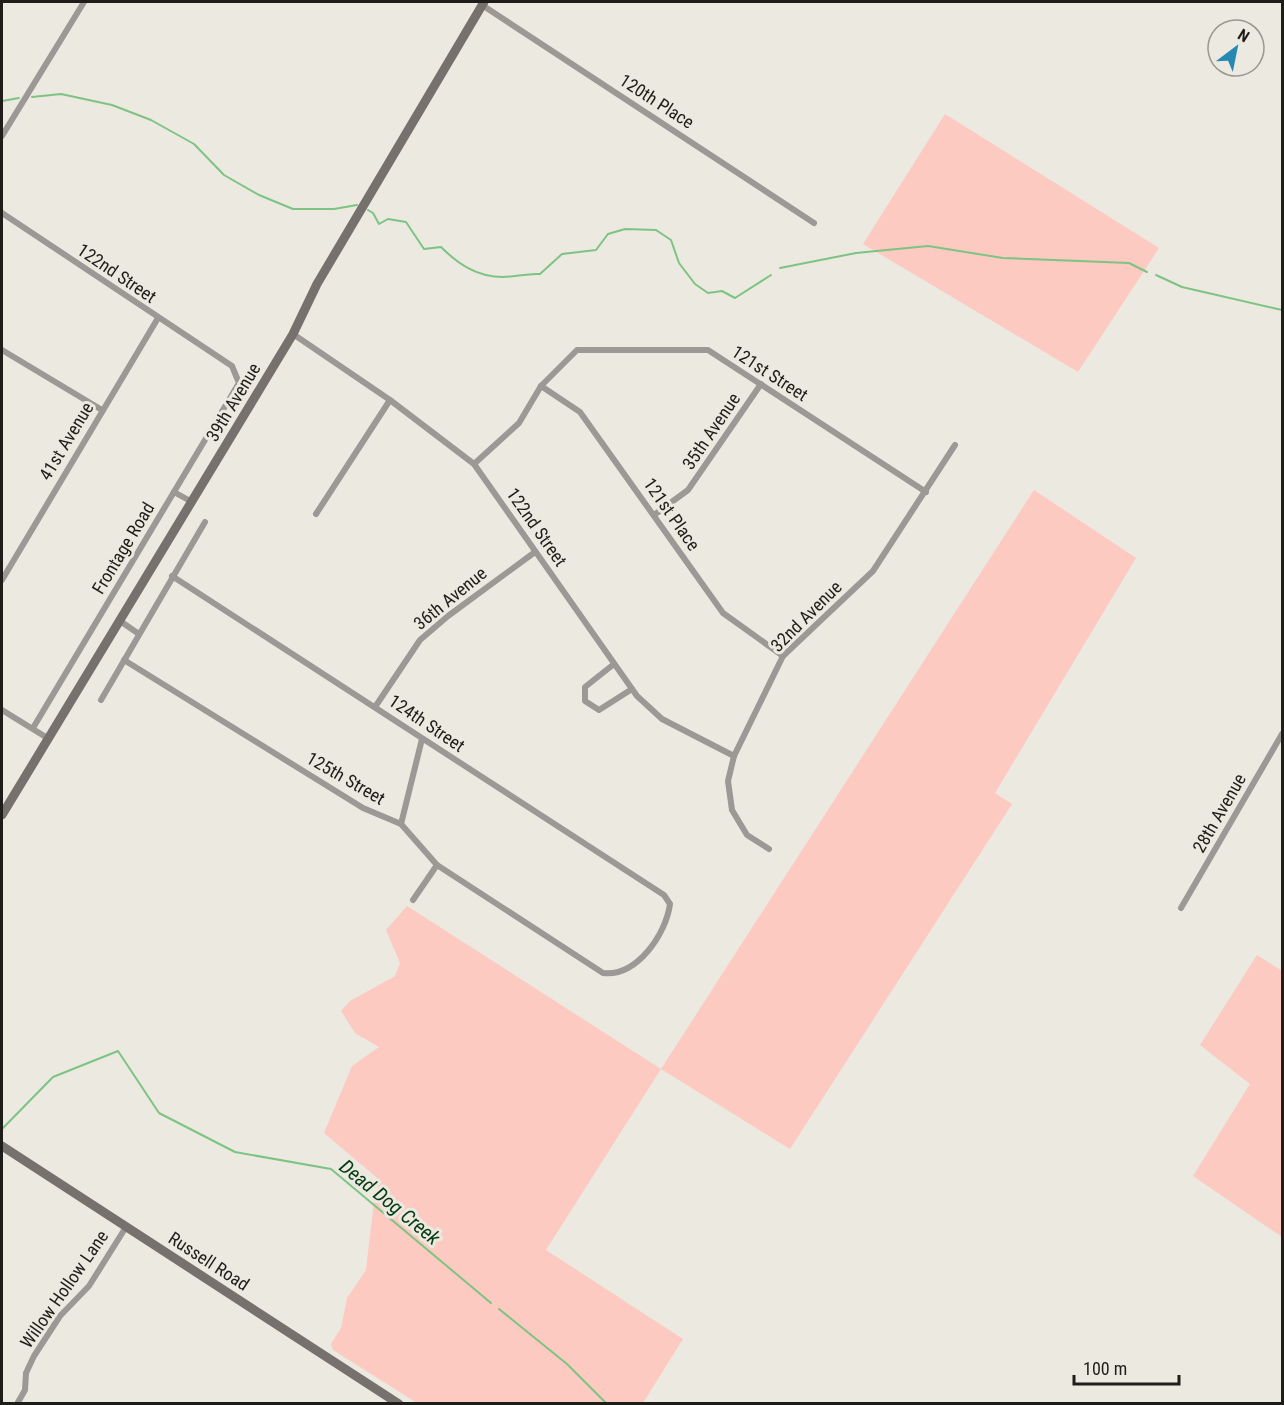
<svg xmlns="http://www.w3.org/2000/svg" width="1284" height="1405" font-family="'Roboto Condensed',sans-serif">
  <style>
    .green { fill: #fccac0 }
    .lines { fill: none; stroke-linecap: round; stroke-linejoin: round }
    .stream { stroke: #7dc484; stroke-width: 2 }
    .street { stroke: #9b9895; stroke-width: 6 }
    .secondary { stroke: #76716d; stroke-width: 9 }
    .labels { text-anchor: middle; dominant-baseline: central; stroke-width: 6; stroke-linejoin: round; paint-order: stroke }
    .street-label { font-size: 18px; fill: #1e1d1a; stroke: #ece9e0 }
    .water-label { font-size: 20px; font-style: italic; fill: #053b12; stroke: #ece9e0 }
  </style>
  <rect width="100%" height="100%" fill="#ece9e0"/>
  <g class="green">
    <path d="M945,114L1159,248L1078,372L863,244Z"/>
    <path d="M1034,490L1136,558L995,793L1012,804L790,1149L661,1069L546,1250L683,1339L643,1403H417L333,1350L331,1344L341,1328L347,1298L366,1270L375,1192L379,1193L376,1177L324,1133L352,1066L379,1047L355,1033L341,1011L350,1001L395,976L400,963L386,930L407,906L661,1069Z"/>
    <path d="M1257,955L1282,971V1237L1193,1176L1250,1084L1200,1045Z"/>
  </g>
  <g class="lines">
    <g class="stream">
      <path d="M32,97L61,94L112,105L151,120L194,144L224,175L259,195L293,209H334L357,205"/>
      <path d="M2,101L19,98"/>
      <path d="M368,210L373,213L379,224L388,219L406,222L424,249L441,247C458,264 477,277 503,277C515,277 527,273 540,274L562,254L596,250L608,234L625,229L656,230L671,240L679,263L695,284L708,293L722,291L735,298L771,275"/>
      <path d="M780,268L856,253L928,246L1003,258L1129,263L1147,272"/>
      <path d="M1156,275L1182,287L1282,310"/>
      <path d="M2,1129L53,1077L118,1051L159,1113L235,1152L331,1169L491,1303"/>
      <path d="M499,1309L567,1364L607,1404"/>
    </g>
    <g class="street">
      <path d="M482,5L814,223"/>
      <path d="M2,136L84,2"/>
      <path d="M2,213L232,366L239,383L33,728"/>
      <path d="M293,334L390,400L474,464L637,696L662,719L734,756"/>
      <path d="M2,350L102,410"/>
      <path d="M541,386L580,412L723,613L783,656"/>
      <path d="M474,464L519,423L541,386L577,350H708L926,492"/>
      <path d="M174,492L192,502"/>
      <path d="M316,514L390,400"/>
      <path d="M654,515L688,490L761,384"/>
      <path d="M2,580L158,318"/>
      <path d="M120,621L139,634"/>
      <path d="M124,660L363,808L401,824L437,865L603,973C637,977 666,934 670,904L664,895L172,576"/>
      <path d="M614,664L585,687V701L599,710L632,689"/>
      <path d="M101,700L205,522"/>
      <path d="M375,707L420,640L448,616L535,552"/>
      <path d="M2,710L49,739"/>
      <path d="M401,824L422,739"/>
      <path d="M769,849L747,835L732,810L728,781L734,756L783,656L873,571L955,445"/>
      <path d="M413,900L437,865"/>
      <path d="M1181,908L1282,734"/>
      <path d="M17,1404L25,1390L26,1373L34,1356L60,1316L89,1286L126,1227"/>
    </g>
    <g class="secondary">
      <path d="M2,815L261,387L293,334L317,284L484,2"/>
      <path d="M2,1146L399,1404"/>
    </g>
  </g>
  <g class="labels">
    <g class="street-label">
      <text transform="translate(657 101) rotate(33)">120th Place</text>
      <text transform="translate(117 273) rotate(34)">122nd Street</text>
      <text transform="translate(770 373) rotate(33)">121st Street</text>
      <text transform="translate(233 402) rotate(-59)">39th Avenue</text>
      <text transform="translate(711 431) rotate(-56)">35th Avenue</text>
      <text transform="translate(66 441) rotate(-59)">41st Avenue</text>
      <text transform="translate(672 514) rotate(55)">121st Place</text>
      <text transform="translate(537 527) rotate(55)">122nd Street</text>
      <text transform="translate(123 548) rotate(-59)">Frontage Road</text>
      <text transform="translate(450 598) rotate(-39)">36th Avenue</text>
      <text transform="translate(806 616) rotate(-45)">32nd Avenue</text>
      <text transform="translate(427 723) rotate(34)">124th Street</text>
      <text transform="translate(346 778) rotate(30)">125th Street</text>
      <text transform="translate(1219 813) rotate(-60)">28th Avenue</text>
      <text transform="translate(209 1261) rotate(33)">Russell Road</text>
      <text transform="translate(64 1289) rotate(-55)">Willow Hollow Lane</text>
    </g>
    <g class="water-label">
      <text transform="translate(390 1202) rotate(39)">Dead Dog Creek</text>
    </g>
  </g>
  <rect width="1284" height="1405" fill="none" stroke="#1e1d1a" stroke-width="6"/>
  <g transform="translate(1236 48) rotate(32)"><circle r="28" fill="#ece9e0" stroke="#9a9791" stroke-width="1.5"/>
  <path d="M0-4.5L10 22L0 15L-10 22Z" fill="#2888b4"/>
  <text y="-9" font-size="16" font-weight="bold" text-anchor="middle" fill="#1e1d1a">N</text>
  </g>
  <path d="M1074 1375v9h105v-9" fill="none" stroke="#1e1d1a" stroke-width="3"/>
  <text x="1083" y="1375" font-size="18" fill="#1e1d1a" stroke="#ece9e0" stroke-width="4.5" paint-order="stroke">100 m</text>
</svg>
